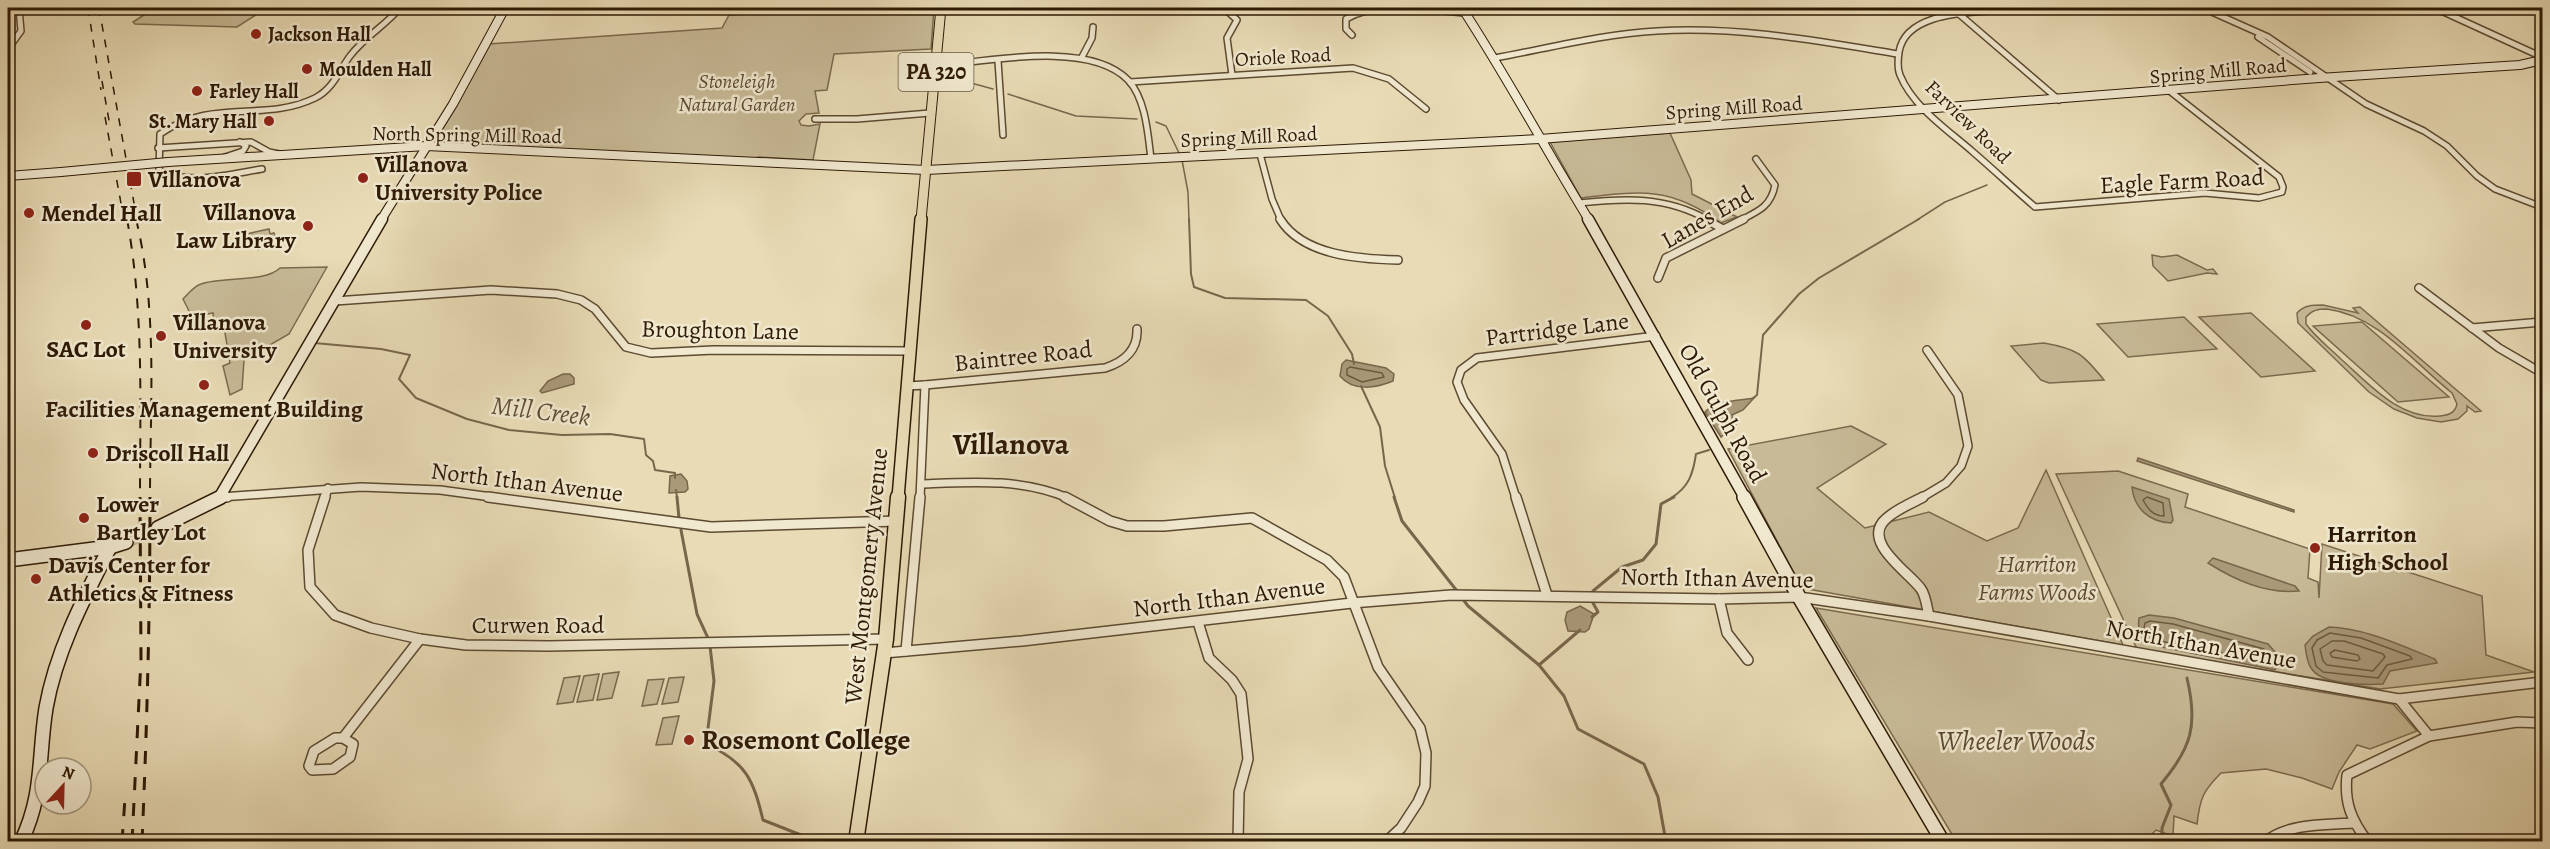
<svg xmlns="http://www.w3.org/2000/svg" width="2550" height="849" font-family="Alegreya,serif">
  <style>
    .green { fill: #c8ba97; stroke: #7b6a4e; stroke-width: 1.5; fill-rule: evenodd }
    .water { fill: #a99979; stroke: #78664b; stroke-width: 1.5 }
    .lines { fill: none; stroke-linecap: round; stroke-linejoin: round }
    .shore { stroke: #6c5a3f; stroke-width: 1.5 }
    .stream-far2 { stroke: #78664b; stroke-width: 1.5 }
    .stream-far1 { stroke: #78664b; stroke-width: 2 }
    .stream { stroke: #78664b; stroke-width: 3 }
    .secondary-tunnel { stroke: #c3b492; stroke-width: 13; stroke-dasharray: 13 6; stroke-linecap: butt }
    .street-far2-casing { stroke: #5c4a31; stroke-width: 8 }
    .street-far1-casing { stroke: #5c4a31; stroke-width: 10 }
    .street-casing { stroke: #5c4a31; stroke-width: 12 }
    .secondary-far2-casing { stroke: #2e1a05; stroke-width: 10 }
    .secondary-far1-casing { stroke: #2e1a05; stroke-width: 13 }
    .secondary-casing { stroke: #2e1a05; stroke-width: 16 }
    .primary-far2-casing { stroke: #2e1a05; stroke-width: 11 }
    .primary-far1-casing { stroke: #2e1a05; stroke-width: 14 }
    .primary-casing { stroke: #2e1a05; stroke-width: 17 }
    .street-far2 { stroke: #f0e8cf; stroke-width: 5 }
    .street-far1 { stroke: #f0e8cf; stroke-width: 7 }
    .street { stroke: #f0e8cf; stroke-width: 9 }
    .secondary-far2 { stroke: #f0e8cf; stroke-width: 8 }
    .secondary-far1 { stroke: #f0e8cf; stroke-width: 10 }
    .secondary { stroke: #f0e8cf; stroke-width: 13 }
    .primary-far2 { stroke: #e8dbb5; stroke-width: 9 }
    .primary-far1 { stroke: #e8dbb5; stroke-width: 11 }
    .primary { stroke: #e8dbb5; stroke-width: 14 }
    .rail-far2 { stroke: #2e1a05; stroke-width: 1.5; stroke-dasharray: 8 8; stroke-linecap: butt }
    .rail-far1 { stroke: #2e1a05; stroke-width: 2; stroke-dasharray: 10 10; stroke-linecap: butt }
    .rail { stroke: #2e1a05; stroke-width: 3; stroke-dasharray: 13 13; stroke-linecap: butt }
    .secondary-bridge-casing { stroke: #2e1a05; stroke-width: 10; stroke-linecap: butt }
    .secondary-bridge { stroke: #f0e8cf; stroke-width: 8 }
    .poi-dot { fill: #8f2418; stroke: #f0e8cf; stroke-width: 2 }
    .labels { text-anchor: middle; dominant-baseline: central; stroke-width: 5; stroke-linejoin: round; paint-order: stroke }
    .far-poi-label { font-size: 20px; font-weight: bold; fill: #2e1a05; stroke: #f0e8cf; text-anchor: start }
    .far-street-label { font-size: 20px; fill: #2e1a05; stroke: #f0e8cf }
    .far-park-label { font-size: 20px; font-style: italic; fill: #5c4a31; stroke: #f0e8cf }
    .shield { fill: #f0e8cf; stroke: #685842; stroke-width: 1.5 }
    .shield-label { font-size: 22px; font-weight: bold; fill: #2e1a05 }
    .poi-label { font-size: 24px; font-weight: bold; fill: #2e1a05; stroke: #f0e8cf; text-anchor: start }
    .street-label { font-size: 24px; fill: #2e1a05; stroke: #f0e8cf }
    .park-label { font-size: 24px; font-style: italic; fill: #5c4a31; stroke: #f0e8cf }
    .water-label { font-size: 26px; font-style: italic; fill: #5f4d33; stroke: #f0e8cf }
    .near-poi-label { font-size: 28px; font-weight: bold; fill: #2e1a05; stroke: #f0e8cf; text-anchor: start }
    .near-park-label { font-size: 28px; font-style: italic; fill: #5c4a31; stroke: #f0e8cf }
    .district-label { font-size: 30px; font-weight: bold; fill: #2e1a05; stroke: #f0e8cf }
  </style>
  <rect width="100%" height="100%" fill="#e8dbb5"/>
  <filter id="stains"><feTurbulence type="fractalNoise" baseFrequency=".00333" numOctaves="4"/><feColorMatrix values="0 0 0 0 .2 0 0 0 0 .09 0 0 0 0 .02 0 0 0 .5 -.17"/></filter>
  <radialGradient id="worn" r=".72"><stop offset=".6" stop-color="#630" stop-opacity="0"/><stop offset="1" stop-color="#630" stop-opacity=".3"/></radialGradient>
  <g class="green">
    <path d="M155,8H267L237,27L135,24L133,22Z"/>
    <path d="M819,8H934L931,49L834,54L827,90L815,91L819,113L806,114L799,121L801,125L809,126L820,124L813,160L758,157V160L433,144L488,44L722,28L729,15L817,11Z"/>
    <path d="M1670,133L1691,180L1692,194L1737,217L1721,223C1670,186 1640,191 1581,198L1550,142Z"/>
    <path d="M269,229L270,234L274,233L277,244L258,250L256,245L245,246L242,235Z"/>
    <path d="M2152,255L2162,257L2177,255L2207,270L2213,269L2217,274L2207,273L2168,281L2153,266Z"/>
    <path d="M327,267L289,334L244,360L242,389L230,395L223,366L230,363L224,327L214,325L213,313L192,317L183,299C188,294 194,286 201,284C222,276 265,283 280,268Z"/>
    <path d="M2323,305L2358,313L2353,308L2360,307L2481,411L2475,412L2467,406V411L2458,419L2441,422L2417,418L2394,409L2369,392L2298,323L2297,313C2304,305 2313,305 2323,305ZM2327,309C2379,316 2413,362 2452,393L2457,404C2455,413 2449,415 2440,416C2400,420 2369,384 2342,360C2330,348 2316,338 2306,324V317C2312,310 2318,309 2327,309Z"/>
    <path d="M2251,313L2315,371L2261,377L2199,317Z"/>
    <path d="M2184,317L2217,349L2128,357L2097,324Z"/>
    <path d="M2362,322L2449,397L2398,402L2313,326Z"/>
    <path d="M2044,343C2078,349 2083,354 2104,380L2049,383L2041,380L2011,346Z"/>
    <path d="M1851,426L1886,444L1817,488L1865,528L1929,512L1987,541L2018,528L2046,470L2123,645L1802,588L1728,449Z"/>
    <path d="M2118,471L2188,494L2185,507L2310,549L2308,578L2318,582L2319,598L2322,544L2482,596L2486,655L2534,672L2380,689L2137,649L2056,474Z"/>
    <path d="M1816,608L2393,704L2417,731L2370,749L2357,745L2339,772L2332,789L2302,778L2266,769L2221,773C2203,791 2200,798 2197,824L2174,816L2173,836L2156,830L2145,841H1956Z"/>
    <path d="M619,672L612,698L597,700L603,674Z"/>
    <path d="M599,674L593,700L577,702L584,676Z"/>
    <path d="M580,676L573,702L557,704L564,678Z"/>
    <path d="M684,677L678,702L662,704L669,678Z"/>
    <path d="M664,679L657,704L642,706L648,680Z"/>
    <path d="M679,716L672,744L656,745L663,718Z"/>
  </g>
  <g class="water">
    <path d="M1346,360L1386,368L1394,374L1393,381C1376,388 1353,392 1340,376L1342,364Z"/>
    <path d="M563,374H570L574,378V384L542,393L540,391L548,381Z"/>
    <path d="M1754,398L1743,410L1732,415L1736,424L1721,437L1705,412C1716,400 1739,401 1754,398Z"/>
    <path d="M2138,458L2294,510V512L2137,461Z"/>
    <path d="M681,474L687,481L688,489L685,492L669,493L670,476Z"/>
    <path d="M2132,487L2169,499L2173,520L2171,523C2150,522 2134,509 2132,487Z"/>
    <path d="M2213,558L2295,586L2299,591C2265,594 2235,580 2208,563Z"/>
    <path d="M1580,606L1594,614L1589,629L1585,632L1568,631L1565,620L1567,612Z"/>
    <path d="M2149,615L2174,618L2268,644L2275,652L2279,663L2275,670L2152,645C2142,638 2137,631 2139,618Z"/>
    <path d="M2329,627C2365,628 2402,646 2435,659L2437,663L2390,671L2383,684C2365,685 2321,685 2311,668C2307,662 2306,653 2305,645L2313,636Z"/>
  </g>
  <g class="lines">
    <g class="shore">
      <path d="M1350,367L1382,373L1384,377L1362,382L1347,375V369Z"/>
      <path d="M2147,497L2163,503L2164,516C2153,516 2148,509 2143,500Z"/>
      <path d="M2150,621L2173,624L2264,649L2271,660L2268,662L2256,660L2155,640L2144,628L2145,623Z"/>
      <path d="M2330,633L2361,638L2410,656L2412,659L2387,665L2378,678L2323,672L2316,666L2312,648L2317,640Z"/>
      <path d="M2332,641H2344L2383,654L2385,657L2373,671L2327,665L2323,661L2320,649Z"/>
      <path d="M2335,650L2358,655L2360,659L2357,661L2332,657L2330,653Z"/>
    </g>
    <g class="stream-far2">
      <path d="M942,75L993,89"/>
      <path d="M1008,94L1076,116L1137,119"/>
      <path d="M1156,122L1166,126L1180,155"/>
      <path d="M1182,160L1188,192L1189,220"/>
      <path d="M1917,220L1945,202L1987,185"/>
    </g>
    <g class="stream-far1">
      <path d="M1189,219L1191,274L1194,287L1225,298L1306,300L1328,316L1352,354L1354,364"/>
      <path d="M314,343L381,349L410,355L399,379L416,398L467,419L509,430L562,435L610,434L644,439L646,455L653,461L655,470L675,473V478"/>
      <path d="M1361,386L1380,427L1385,466L1395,498"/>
      <path d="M1752,399L1757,395L1763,335L1799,294L1819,278L1919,219"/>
      <path d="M676,490L677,498"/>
      <path d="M1671,498C1689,487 1693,474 1696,454L1709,450"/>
    </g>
    <g class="stream">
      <path d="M677,497L679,518"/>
      <path d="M1394,497L1402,521L1457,591"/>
      <path d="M681,530L697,614L708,638"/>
      <path d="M1593,591L1622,567L1643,560L1656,544L1661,504L1674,497"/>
      <path d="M1462,598L1468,606L1539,665L1564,696L1578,729L1644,764L1658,797L1666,842"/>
      <path d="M1592,617L1598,612L1593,603"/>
      <path d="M710,646L714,681L706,744C746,762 753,779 763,820L801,835L806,842"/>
      <path d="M1539,665L1580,630"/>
      <path d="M2162,837V828L2171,805L2161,784C2192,747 2198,725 2187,678"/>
    </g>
    <path class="secondary-tunnel" d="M126,542L158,528"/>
    <g class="street-far2-casing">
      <g id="street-far2">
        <path d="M1224,8L1237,20L1227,38L1232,75"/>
        <path d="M1952,8L2059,100"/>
        <path d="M2203,8L2268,37L2366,104L2424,131L2447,146L2477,176L2495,189L2542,207"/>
        <path d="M2435,8L2542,57"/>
        <path d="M1989,11C1960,13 1905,15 1899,52C1898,59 1897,68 1900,75C1913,107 1948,130 1973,152C1994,170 2014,189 2035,207L2205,193L2259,198L2282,192L2283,187L2279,177L2171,92"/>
        <path d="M1352,35L1346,29V19C1379,0 1428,10 1465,13"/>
        <path d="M2258,37L2310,72"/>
        <path d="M8,49L21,31L19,8"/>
        <path d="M1082,57L1092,38L1093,27"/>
        <path d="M1495,58C1549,48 1602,34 1657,31C1738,26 1818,41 1898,54"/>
        <path d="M998,61L1003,135"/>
        <path d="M937,66C987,61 1090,40 1128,80C1146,99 1148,135 1151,159"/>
        <path d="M1130,82L1353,68L1389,79L1426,109"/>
        <path d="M815,119H857L930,113"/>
        <path d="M158,148L251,142L269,152L279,154"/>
        <path d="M1260,154L1272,199L1281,220"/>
        <path d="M225,157L243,151L246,146L240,142"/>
        <path d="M262,169C231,174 188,186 159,170L160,134C213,97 263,123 315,98C333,89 339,71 350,56C364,37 385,26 400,8"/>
        <path d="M1579,203C1625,198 1666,196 1708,220"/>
        <path d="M1741,220C1759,211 1771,206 1775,185L1756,159"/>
      </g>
    </g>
    <g class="street-far1-casing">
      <g id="street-far1">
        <path d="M1280,219C1303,256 1360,259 1398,260"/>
        <path d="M1705,219L1723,229"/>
        <path d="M1658,278L1666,258L1744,219"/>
        <path d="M2419,288L2499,348L2542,373"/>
        <path d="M335,301L491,290L557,294L581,300L595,309L626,347L651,353L714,350L910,351"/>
        <path d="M2472,328L2542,322"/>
        <path d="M925,385L1105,368C1124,362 1138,350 1137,329"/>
        <path d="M906,386L925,385L920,498"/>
        <path d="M921,484C972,482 1020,478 1068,498"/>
        <path d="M221,497L361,487L440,490L499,498"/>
        <path d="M325,498L328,488"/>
        <path d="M1516,498L1502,454L1464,400L1457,382L1461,370L1477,358L1656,336"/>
        <path d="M1921,498L1946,483L1961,466L1968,446L1958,395L1927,350"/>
      </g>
    </g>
    <g class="street-casing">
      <g id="street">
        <path d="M221,497H227"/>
        <path d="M325,497L308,550L310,587L335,615L371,628L420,639L466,645L549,646L886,639"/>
        <path d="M488,497L711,527L897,521"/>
        <path d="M1065,497L1110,521L1127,526H1164L1252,518L1327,560L1344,577L1378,667L1420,728L1426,753L1425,786L1418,802L1401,828L1386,842"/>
        <path d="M1516,497L1547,595"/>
        <path d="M1923,497C1912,503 1897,509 1887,518C1859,541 1910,573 1921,589C1926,596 1927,608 1929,616"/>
        <path d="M1719,599L1727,633L1748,660"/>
        <path d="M1198,622L1209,658L1232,680L1241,694L1248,759L1239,792L1238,842"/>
        <path d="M906,651L920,497"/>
        <path d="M884,653L1022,641L1352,603L1451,595L1719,599L1799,597L1929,616L2399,699L2542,682"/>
        <path d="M2399,699L2429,736"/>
        <path d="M335,738H343L353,744L350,757L333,769L312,770L309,766L314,751Z"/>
        <path d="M343,738L420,639"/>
        <path d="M2265,842C2288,823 2325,825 2353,823"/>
        <path d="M2368,842C2351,820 2344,802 2347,775L2429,736L2517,722L2542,723"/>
      </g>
    </g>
    <g class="secondary-far2-casing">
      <g id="secondary-far2">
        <path d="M1462,8C1507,77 1546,150 1589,220"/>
        <path d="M168,162L426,146L926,170L1540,139L2319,78L2520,65L2542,60"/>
        <path d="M8,176L61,172"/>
        <path d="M381,220L453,104L505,8"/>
      </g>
    </g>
    <g class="secondary-far1-casing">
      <g id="secondary-far1">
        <path d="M1588,219L1745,498"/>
        <path d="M219,498L382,219"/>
      </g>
    </g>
    <g class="secondary-casing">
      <g id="secondary">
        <path d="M1744,497L1799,597L1943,842"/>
        <path d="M158,528L221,497"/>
        <path d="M8,560L110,547L126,542"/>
        <path d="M21,842C44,794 38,758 46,708C56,651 84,598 110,547"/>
      </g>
    </g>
    <g class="primary-far2-casing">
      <path id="primary-far2" d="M921,220L941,8"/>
    </g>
    <g class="primary-far1-casing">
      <path id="primary-far1" d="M898,498L921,219"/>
    </g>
    <g class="primary-casing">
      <path id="primary" d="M856,842L886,639L898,497"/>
    </g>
    <use href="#street-far2" class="street-far2"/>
    <use href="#street-far1" class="street-far1"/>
    <use href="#street" class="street"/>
    <use href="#secondary-far2" class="secondary-far2"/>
    <use href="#secondary-far1" class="secondary-far1"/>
    <use href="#secondary" class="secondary"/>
    <use href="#primary-far2" class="primary-far2"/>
    <use href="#primary-far1" class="primary-far1"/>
    <use href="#primary" class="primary"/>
    <g class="rail-far2">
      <path d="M88,8L101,90"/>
      <path d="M99,8L137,220"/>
      <path d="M102,81L110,126"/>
      <path d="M105,117L123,214"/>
      <path d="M125,205L128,220"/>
    </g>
    <g class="rail-far1">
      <path d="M127,219C144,311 140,405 140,498"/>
      <path d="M136,219C158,309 150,406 150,498"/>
    </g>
    <g class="rail">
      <path d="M122,842L125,798"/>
      <path d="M132,842L141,659L140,497"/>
      <path d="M142,842C147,727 150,612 150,497"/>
    </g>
    <g class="secondary-bridge-casing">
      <path id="secondary-bridge" d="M61,172L168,162"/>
    </g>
    <use href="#secondary-bridge" class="secondary-bridge"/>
  </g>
  <g class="poi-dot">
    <circle cx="256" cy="34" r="6"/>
    <circle cx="307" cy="69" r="6"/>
    <circle cx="197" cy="91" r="6"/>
    <circle cx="269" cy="121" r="6"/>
    <circle cx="363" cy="178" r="6"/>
    <rect x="126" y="171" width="16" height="16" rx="3"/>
    <circle cx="29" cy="213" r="6"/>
    <circle cx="308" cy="226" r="6"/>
    <circle cx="86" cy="325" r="6"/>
    <circle cx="161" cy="336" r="6"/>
    <circle cx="204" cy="385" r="6"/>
    <circle cx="93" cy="453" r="6"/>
    <circle cx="84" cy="518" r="6"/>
    <circle cx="2315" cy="548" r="6"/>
    <circle cx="36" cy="579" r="6"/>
    <circle cx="689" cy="740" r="6"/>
  </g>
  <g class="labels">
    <g class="far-poi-label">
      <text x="268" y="34">Jackson Hall</text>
      <text x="319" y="69">Moulden Hall</text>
      <text x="209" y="91">Farley Hall</text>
      <text x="257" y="121" text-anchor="end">St. Mary Hall</text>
    </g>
    <g class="far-street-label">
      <text transform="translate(1283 57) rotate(-3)">Oriole Road</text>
      <text transform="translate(2218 71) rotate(-5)">Spring Mill Road</text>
      <text transform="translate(1734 108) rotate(-4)">Spring Mill Road</text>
      <text transform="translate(1968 122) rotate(44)">Farview Road</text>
      <text transform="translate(467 135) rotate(1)">North Spring Mill Road</text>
      <text transform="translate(1249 137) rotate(-3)">Spring Mill Road</text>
    </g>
    <g class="far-park-label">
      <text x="737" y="81">Stoneleigh<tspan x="737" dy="23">Natural Garden</tspan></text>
    </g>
    <rect class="shield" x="898.5" y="53" width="75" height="38" rx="4.5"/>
    <g class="shield-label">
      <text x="936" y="72">PA 320</text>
    </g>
    <g class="poi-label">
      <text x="375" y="164">Villanova<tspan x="375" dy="28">University Police</tspan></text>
      <text x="148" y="179">Villanova</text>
      <text x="296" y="212" text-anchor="end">Villanova<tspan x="296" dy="28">Law Library</tspan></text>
      <text x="41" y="213">Mendel Hall</text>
      <text x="173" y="322">Villanova<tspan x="173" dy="28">University</tspan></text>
      <text x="86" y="349" text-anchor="middle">SAC Lot</text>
      <text x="204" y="409" text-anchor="middle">Facilities Management Building</text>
      <text x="105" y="453">Driscoll Hall</text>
      <text x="96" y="504">Lower<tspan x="96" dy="28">Bartley Lot</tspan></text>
      <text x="2327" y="534">Harriton<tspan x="2327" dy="28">High School</tspan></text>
      <text x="48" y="565">Davis Center for<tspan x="48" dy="28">Athletics &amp; Fitness</tspan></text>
    </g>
    <g class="street-label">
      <text transform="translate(2182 181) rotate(-3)">Eagle Farm Road</text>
      <text transform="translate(1707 217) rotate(-30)">Lanes End</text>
      <text transform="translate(1557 329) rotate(-7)">Partridge Lane</text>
      <text transform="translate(720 330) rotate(1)">Broughton Lane</text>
      <text transform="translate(1023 356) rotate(-6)">Baintree Road</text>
      <text transform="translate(1723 413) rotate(61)">Old Gulph Road</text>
      <text transform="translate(527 482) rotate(7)">North Ithan Avenue</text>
      <text transform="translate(866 576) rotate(-84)">West Montgomery Avenue</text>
      <text transform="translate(1717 578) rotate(1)">North Ithan Avenue</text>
      <text transform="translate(1229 597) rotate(-7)">North Ithan Avenue</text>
      <text x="538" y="625">Curwen Road</text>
      <text transform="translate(2201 644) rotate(10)">North Ithan Avenue</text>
    </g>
    <g class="park-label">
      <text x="2037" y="564">Harriton<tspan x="2037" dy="28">Farms Woods</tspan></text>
    </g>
    <g class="water-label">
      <text transform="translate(541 411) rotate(7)">Mill Creek</text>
    </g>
    <g class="near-poi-label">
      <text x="701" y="740">Rosemont College</text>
    </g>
    <g class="near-park-label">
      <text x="2016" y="741">Wheeler Woods</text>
    </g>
    <g class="district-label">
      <text x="1011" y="444">Villanova</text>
    </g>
  </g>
  <rect width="2550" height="849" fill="none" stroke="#e8dbb5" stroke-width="30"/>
  <rect x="9" y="9" width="2532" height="831" fill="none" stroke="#2e1a05" stroke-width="3"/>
  <rect x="15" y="15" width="2520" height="819" fill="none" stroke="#2e1a05" stroke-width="1.5"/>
  <g transform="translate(63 786) rotate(22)"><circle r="28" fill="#f0e8cf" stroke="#a2967e" stroke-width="1.5"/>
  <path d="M0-4.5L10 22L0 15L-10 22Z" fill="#8f2418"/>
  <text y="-9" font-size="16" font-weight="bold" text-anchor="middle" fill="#2e1a05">N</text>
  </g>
  <rect width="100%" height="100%" filter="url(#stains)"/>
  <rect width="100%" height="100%" fill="url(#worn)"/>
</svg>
